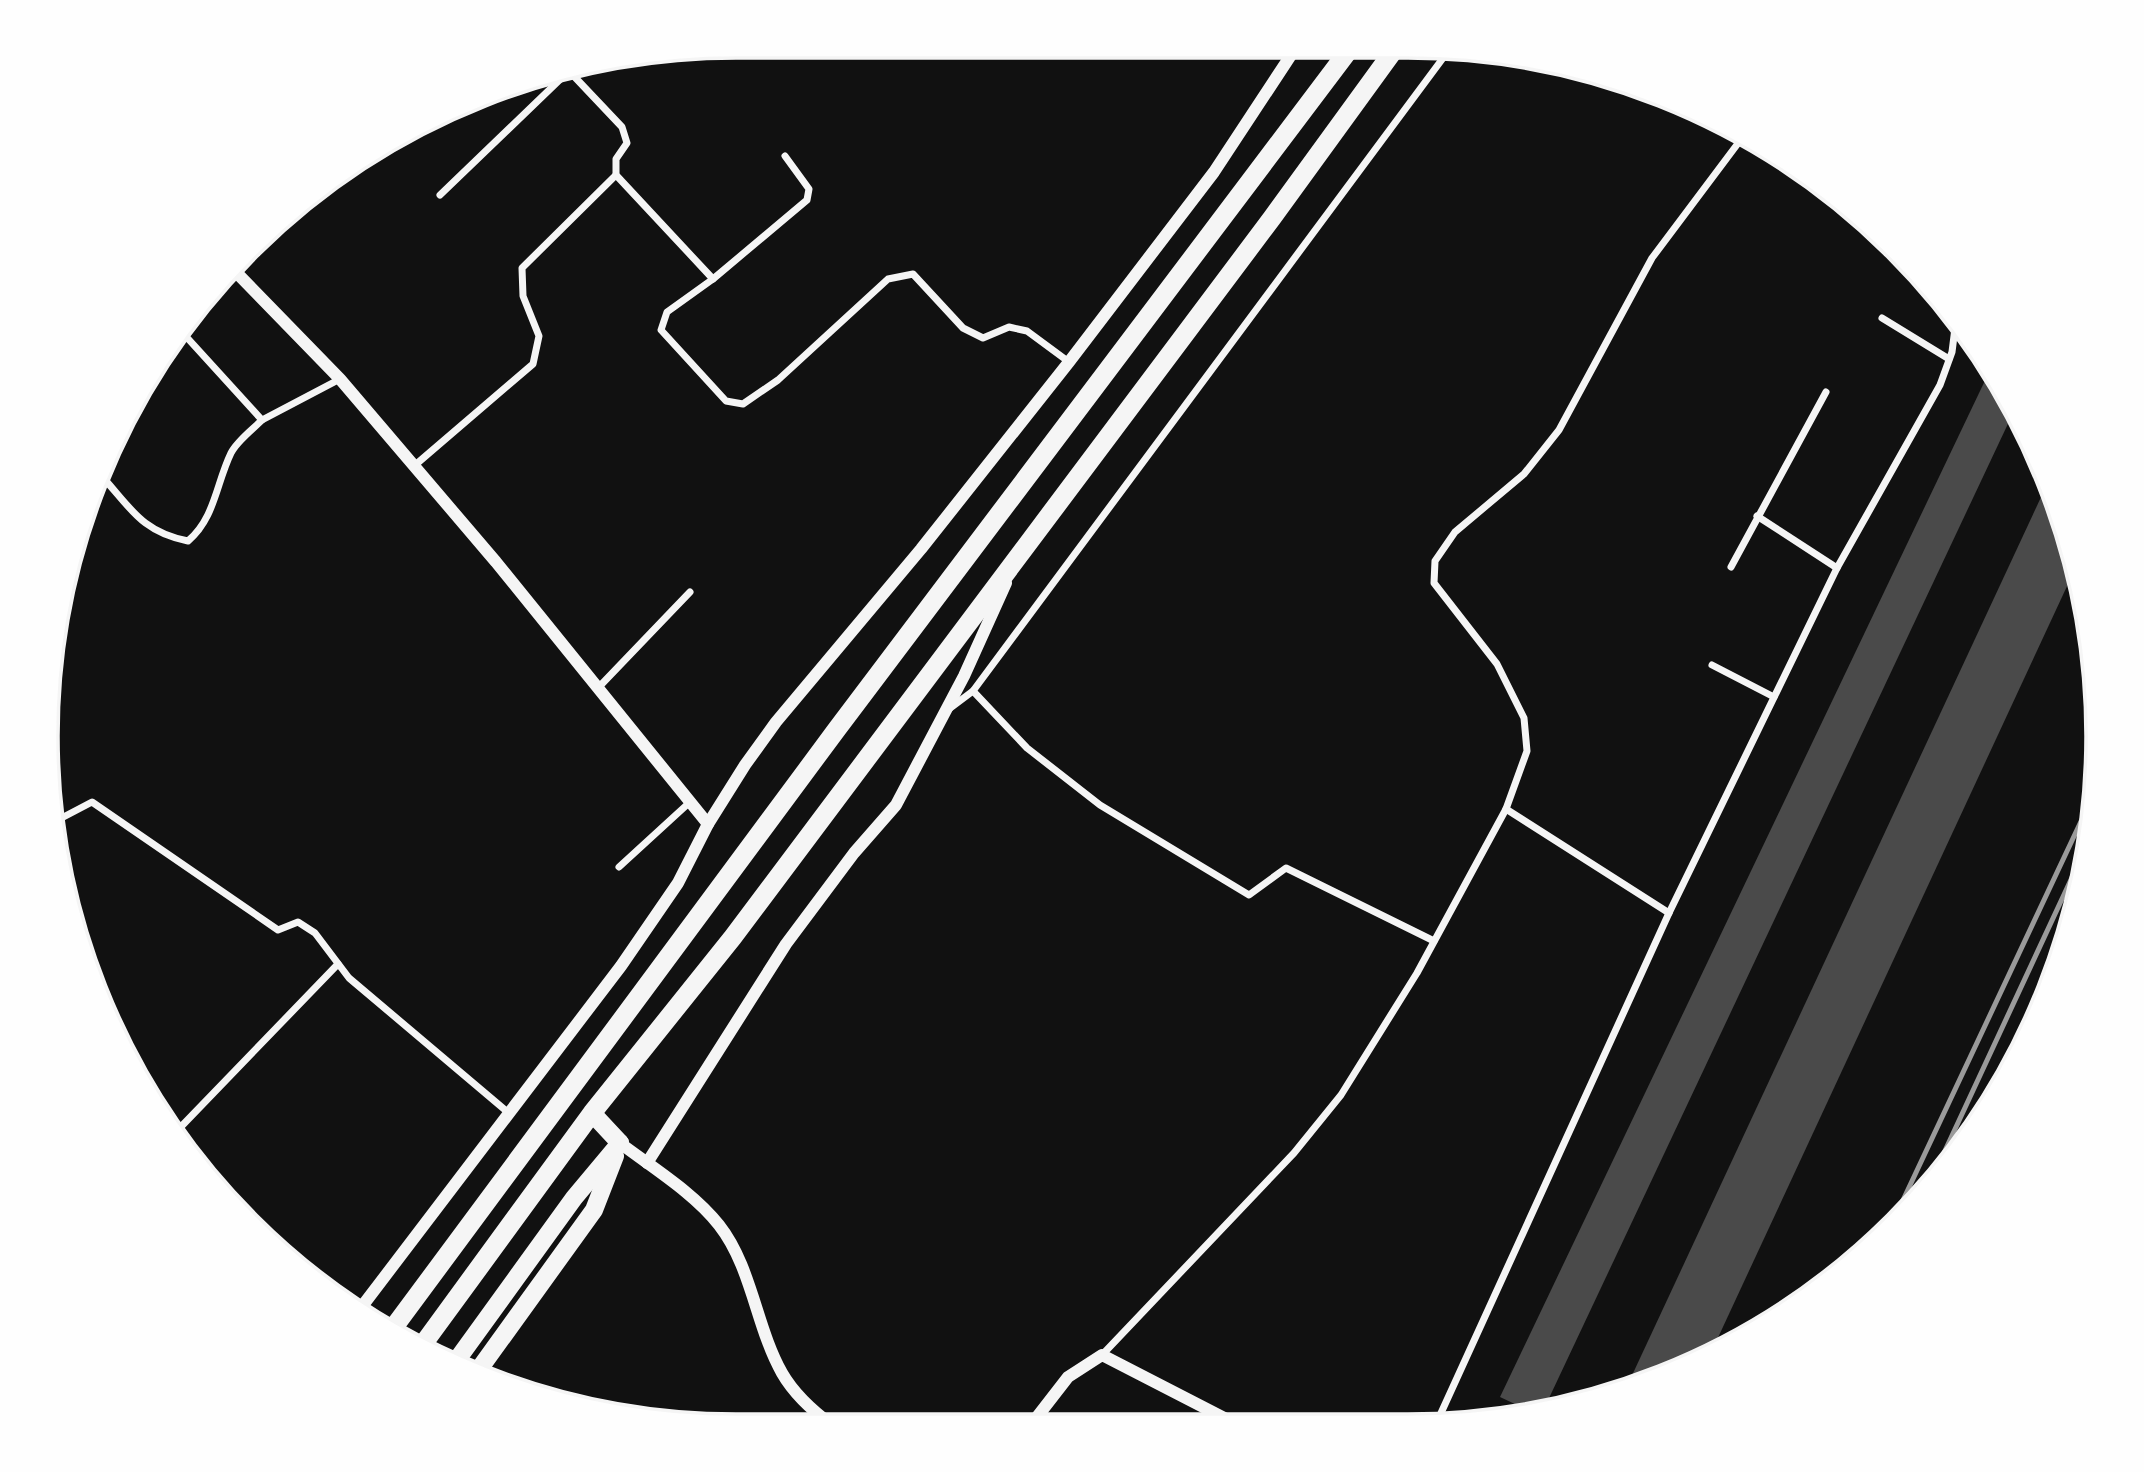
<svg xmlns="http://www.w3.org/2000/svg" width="2144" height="1472" font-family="Karla,sans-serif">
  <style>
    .building { fill: #4a4a4a }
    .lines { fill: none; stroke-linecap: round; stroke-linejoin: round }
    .minor { stroke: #f5f5f5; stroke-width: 7 }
    .tertiary { stroke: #f5f5f5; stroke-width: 12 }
    .primary { stroke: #f5f5f5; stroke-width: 18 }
    .trunk { stroke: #f5f5f5; stroke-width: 19 }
    .rail { stroke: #9a9a9a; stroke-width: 5 }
    .rim { fill: none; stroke: #f5f5f5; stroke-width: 3.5 }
  </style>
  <rect width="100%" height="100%" fill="#111"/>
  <g class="building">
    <path d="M1991,368L2014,411L1542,1413L1536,1414L1500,1397Z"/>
    <path d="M2049,480L2075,569L1709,1357L1628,1384Z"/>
  </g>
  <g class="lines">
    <g class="minor">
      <path d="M569,71L622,127L627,143L616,159V175L713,279L667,312L661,330L726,401L743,404L778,380L888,279L913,274L963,328L983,338L1009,327L1027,331L1069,362"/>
      <path d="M440,195L573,67"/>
      <path d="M713,279L807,200L809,189L785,156"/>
      <path d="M1882,318L1949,359"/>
      <path d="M181,331L262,420L340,379"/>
      <path d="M414,466L533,364L539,336L523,296L522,268L616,175"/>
      <path d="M98,472C129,505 140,532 188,541C215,518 216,484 231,453C237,441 252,430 262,420"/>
      <path d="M1757,516L1837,568"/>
      <path d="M1731,567L1826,392"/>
      <path d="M1712,665L1774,697"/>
      <path d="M598,688L690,592"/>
      <path d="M973,691L1027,748L1100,805L1249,895L1286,868L1434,941"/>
      <path d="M949,709L973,691L1449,50"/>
      <path d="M1506,809L1669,913"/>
      <path d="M52,823L92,802L278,930L298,922L315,933L349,978L510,1114"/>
      <path d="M619,867L690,802"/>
      <path d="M174,1134L338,964"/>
      <path d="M1102,1355L1294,1153L1341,1095L1417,973L1506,809L1527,751L1524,718L1497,664L1434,583L1435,561L1455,532L1524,474L1559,430L1652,258L1745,134"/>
      <path d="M1436,1424L1669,913L1837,568L1940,385L1952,352L1956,320"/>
    </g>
    <g class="tertiary">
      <path d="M232,268L340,379L496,562L708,824"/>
      <path d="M620,1143C653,1168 694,1193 719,1225C752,1267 756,1327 782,1373C794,1394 814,1412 833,1426"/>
      <path d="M647,1163L786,944L854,853L896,805L964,676L1006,583"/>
      <path d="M357,1313L621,966L678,883L708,824L745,765L776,722L921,549L1069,362L1214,172L1297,46"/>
      <path d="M1030,1426L1068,1377L1102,1355L1240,1426"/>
    </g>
    <g class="primary">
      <path d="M592,1113L620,1143"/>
      <path d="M454,1364L574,1198L620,1143"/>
      <path d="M475,1375L594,1210L615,1156"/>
    </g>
    <g class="trunk">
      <path d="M391,1331L837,729L1352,46"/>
      <path d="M421,1347L592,1113L733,937L1272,218L1397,46"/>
    </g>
    <g class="rail">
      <path d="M1930,1183L2088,843"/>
      <path d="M1889,1230L2092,798"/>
    </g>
  </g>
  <path d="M0 0H2144V1472H0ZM736 58H1408A678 678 0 0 1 2086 736V736A678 678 0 0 1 1408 1414H736A678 678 0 0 1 58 736V736A678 678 0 0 1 736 58Z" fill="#fefefe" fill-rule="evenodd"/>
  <path class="rim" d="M736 58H1408A678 678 0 0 1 2086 736V736A678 678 0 0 1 1408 1414H736A678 678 0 0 1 58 736V736A678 678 0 0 1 736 58Z"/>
</svg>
